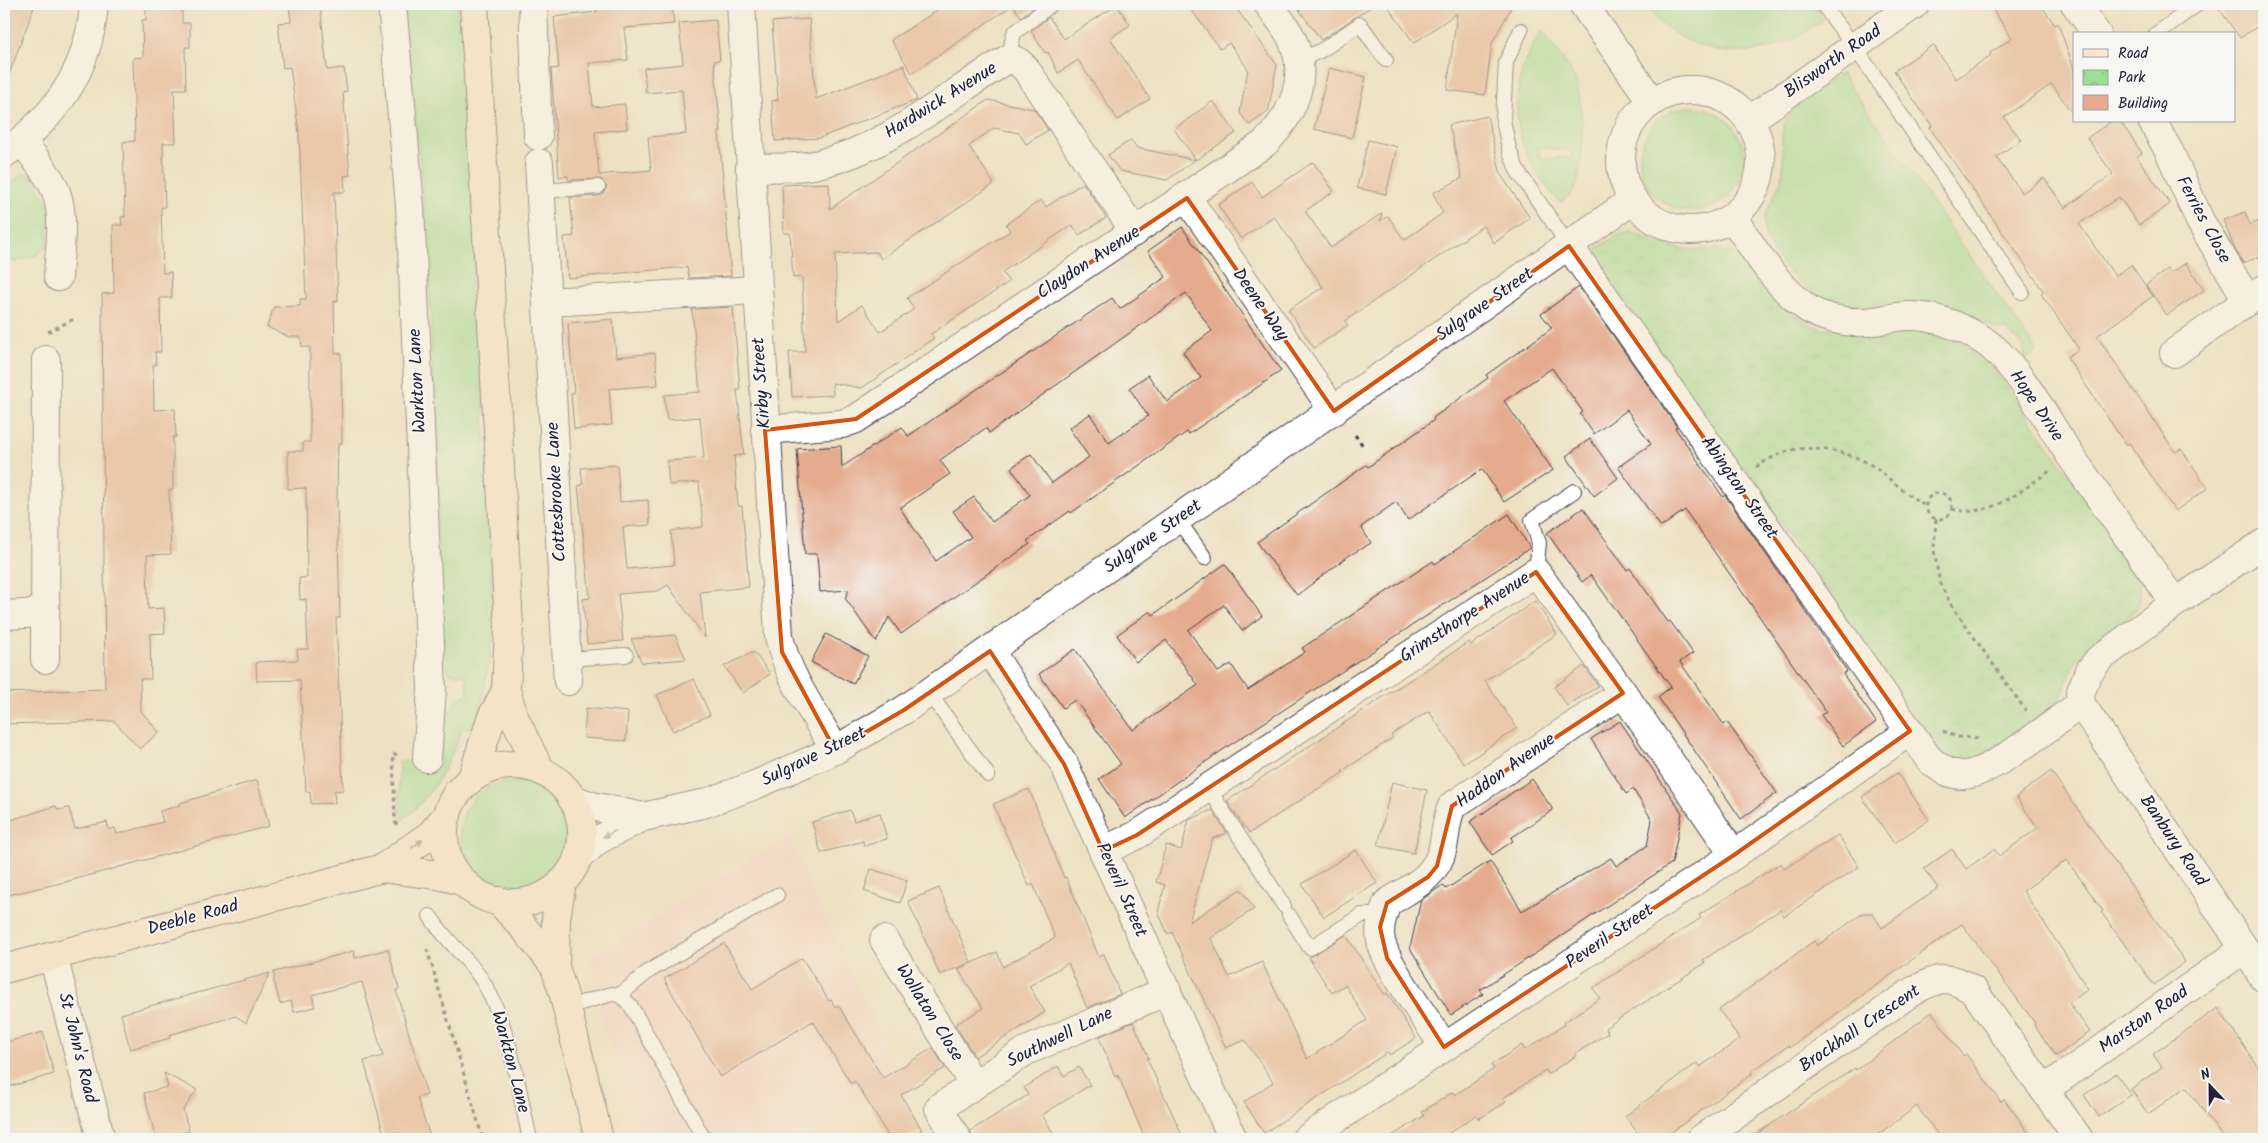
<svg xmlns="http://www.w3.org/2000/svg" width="2268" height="1143" font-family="Kalam,sans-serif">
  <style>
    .built { fill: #f7d1c8 }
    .green { fill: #9cde94; stroke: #5f8068; fill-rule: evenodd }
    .park { fill: url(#park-crowns); stroke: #5f8068 }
    .building { fill: #e5ab8e; fill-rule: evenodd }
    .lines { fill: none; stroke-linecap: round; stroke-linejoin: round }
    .lane-casing { stroke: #413f4f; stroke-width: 16 }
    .street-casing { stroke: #413f4f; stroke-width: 30 }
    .secondary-casing { stroke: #413f4f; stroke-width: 30 }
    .path { stroke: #413f4f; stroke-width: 3; stroke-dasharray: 4 4; stroke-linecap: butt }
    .lane { stroke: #fff; stroke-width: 14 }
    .street { stroke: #fff; stroke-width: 28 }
    .secondary { stroke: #fce5cf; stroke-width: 28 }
    .oneway { fill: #9c9ca7 }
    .oneway2 { fill: #9a8d8c }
    .marked { fill: none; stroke: #d45411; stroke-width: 4; stroke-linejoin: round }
    .labels { text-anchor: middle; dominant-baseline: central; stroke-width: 4; stroke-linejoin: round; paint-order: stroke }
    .street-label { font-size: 18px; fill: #22223b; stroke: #f6f6f2 }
  </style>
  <defs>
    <pattern id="park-crowns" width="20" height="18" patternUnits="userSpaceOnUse" patternTransform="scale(1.25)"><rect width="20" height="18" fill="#9cde94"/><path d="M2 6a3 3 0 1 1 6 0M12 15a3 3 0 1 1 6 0" fill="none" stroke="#86be80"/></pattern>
  </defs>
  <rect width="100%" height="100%" fill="#f6f6f2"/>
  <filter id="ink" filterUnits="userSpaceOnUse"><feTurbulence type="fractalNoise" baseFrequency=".02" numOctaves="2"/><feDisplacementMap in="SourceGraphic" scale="10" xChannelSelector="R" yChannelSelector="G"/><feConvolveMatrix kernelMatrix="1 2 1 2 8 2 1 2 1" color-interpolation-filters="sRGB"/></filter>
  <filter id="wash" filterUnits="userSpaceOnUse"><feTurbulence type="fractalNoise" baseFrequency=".0096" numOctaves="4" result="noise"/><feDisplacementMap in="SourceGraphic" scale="20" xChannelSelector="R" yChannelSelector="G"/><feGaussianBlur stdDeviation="1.12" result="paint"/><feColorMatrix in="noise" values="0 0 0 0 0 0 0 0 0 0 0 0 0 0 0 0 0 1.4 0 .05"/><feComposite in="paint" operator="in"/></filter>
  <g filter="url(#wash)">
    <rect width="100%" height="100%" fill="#eee1c2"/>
    <path class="built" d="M788,836L903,1083L790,1139H637L601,1021L590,957Z"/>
    <g class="green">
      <path d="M403,4H463L494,614C492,654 485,691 474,730L463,726C450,761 434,796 403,819L399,815V761L440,764C442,728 435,715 468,693L466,675L449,673L441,659L431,317L420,161Z"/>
      <path d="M1644,4H1776L1784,12L1794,4H1812L1823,20C1810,29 1798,37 1784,43C1734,64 1674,47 1644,4Z"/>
      <path d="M1542,31C1552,46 1567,62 1575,79C1584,100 1587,175 1572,193C1569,197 1563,200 1559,203C1549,188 1536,174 1529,158C1508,118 1516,66 1542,31ZM1537,147L1572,151V157L1541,158Z"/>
      <path d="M1841,73L2037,351L2025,360L2024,346L2006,330C1992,331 1985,321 1973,315C1961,309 1949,305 1937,303C1902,298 1866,313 1831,302C1805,293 1761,251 1764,221C1765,210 1779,190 1782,176C1786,155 1776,135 1788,117C1800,98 1824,86 1841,73Z"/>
      <circle cx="1692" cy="159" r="52"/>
      <path d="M24,173L33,177L51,208L47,246L37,255L14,262L6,257L4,252V188Z"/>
      <circle cx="513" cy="834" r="53"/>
    </g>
    <path class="park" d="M1630,232L1671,247L1693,250L1716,249L1733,253L1743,260L1770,294L1788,311L1814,326L1868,335L1911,330L1929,331L1954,339L1976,351L1990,363L2127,557C2155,603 2135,616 2097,643C2092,646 2086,649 2082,654C2067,669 2067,692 2054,708L1990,753L1966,764L1943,758L1597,261V248L1618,235Z"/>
    <g id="blocks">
      <g class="building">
        <path d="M4,4H35L6,83L4,82Z"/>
        <path d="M146,4H182V23H190V47H185L186,89H174L176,143H163L165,207L161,208L163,273L171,272L172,298H160L161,352H155L156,365H153L154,410L175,409L176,437H173V490H169L171,554L147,555L148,609L164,608L165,633L150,634L151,679H140L141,711L159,732L140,749L114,721L4,724V693L105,689L102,294L114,293L113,225H122L121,217H125L123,142L135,141L133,58L143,57L142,20H146Z"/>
        <path d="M289,4H320L327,70L344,68L347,91L343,92L350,175L344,176L345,192H334L338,301H334L335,353H341L342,443L338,444L337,498L340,618H336L343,790L334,791L335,803L311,804L310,791L306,792L300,680L257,681L256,662L298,660L297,649H308L306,599L300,600L299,578H307L306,488L288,489V451H303V442H310V347H302L301,337H289L267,327L274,307L300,306V299H306L299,133L290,67L283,68L278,23L291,22Z"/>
        <path d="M596,4H672L674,24L624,28L628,60L589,63L593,107L625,104L627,129L595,132L599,175L651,170L648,137L686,134L682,90L646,93L644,68L683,64L679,23L716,20L720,60L714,61L721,132H719L731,276L689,278L687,267L568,278L564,237L574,236L570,198L599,196L603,194L607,187L601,179L568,180V176L559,177L551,69L559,68L554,17L597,12Z"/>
        <path d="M947,4H1038L1021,17L1013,5L912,73L891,40Z"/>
        <path d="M1187,4H1233L1277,65L1268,112L1249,125L1240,113L1248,69L1229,43L1220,49Z"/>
        <path d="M1295,4H1375L1321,40Z"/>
        <path d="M1386,4H1513L1492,43L1485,95L1447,90L1457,13L1414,43Z"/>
        <path d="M1989,4H2040L2055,25L2058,23L2074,69V116L2052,84L2004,117L2021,140L1996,157L2022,193L2044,178L2065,208L2113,174L2087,138L2112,121H2120L2142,153L2137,157L2170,204L2139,225L2119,197L2079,224L2115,276L2131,265L2153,296L2097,336L2175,452L2181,449L2208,488L2175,511L2129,443L2126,445L2067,357L2079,349L2041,294L2044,292L1930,128L1932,126L1894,71L1933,45L1956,79L1991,55L1990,53L2012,38Z"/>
        <path d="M2216,4H2254L2264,18V22L2240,38Z"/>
        <path d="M1117,5L1130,25L1110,38L1150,99L1118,120L1078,60L1058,73L1048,52L1045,53L1031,31L1049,17L1064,39Z"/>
        <path d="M809,19L816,99L904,65L917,100L819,138L775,141L772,101L778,100L772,22Z"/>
        <path d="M1329,68L1366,77L1352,138L1314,129Z"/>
        <path d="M988,100L1034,109L1048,130L1026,144L1019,133L994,128L969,146L994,184L881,259L877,252L835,254L838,321L862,305L880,332L914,309L907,298L1010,231L1006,224L1041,200L1046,207L1083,183L1106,218L1079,235L1072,225L1002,272L1009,282L931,334L934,338L862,388L832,383L833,395L792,397L789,352H805L802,277L793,278L790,233H784L782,185L829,183L830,209Z"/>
        <path d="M1213,101L1236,133L1196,160L1174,129Z"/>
        <path d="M1487,116L1501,175L1530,218L1494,243L1483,226L1345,321L1348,325L1314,348L1288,310L1323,287L1274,216L1241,239L1218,205L1252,182L1262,197L1313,162L1334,191L1305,211L1331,248L1382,213L1380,221L1388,216L1404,240L1443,213L1433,193L1462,178L1449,125Z"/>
        <path d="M1131,140L1137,148L1195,160L1167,180L1120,171L1108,155Z"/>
        <path d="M1368,140L1397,147L1386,194L1357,188Z"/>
        <path d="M2245,212L2250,225L2264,219V255L2243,263L2234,247L2223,220Z"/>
        <path d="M1182,227L1281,371L1189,434L1187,432L1071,513L1070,511L1027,541L1030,544L901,634L889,617L876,642L845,598L849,590L820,592L817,554H805L797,449L841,446L842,467L902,427L908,436L1112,298L1120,309L1166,277L1148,251ZM1186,293L1212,331L1183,352L1201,378L1167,402L1148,375L1129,388L1148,416L1109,443L1090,414L1069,428L1089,457L1052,483L1031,454L1011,468L1030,495L992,522L974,497L953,511L971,537L936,561L900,508L950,474L940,460L986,428L989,433Z"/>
        <path d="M2186,263L2204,290L2167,315L2146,285L2168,269L2171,273Z"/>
        <path d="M1579,287L1677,427L1675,428L1723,497L1725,495L1847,671L1843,674L1876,722L1843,746L1821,715L1826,712L1685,510L1661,527L1618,467L1651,444L1627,410L1594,434L1580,414L1583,412L1552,368L1504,401L1553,470L1504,502L1482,469L1408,520L1396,502L1361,527L1371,543L1350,555L1297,595L1257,542L1366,465L1368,467L1434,420L1433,418L1488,378L1486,375L1552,328L1541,314Z"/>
        <path d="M733,307L740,390H737L744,455L734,456L738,506H742L749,587L700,592L705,638L668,585L658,591L618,594L623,641L587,644L583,599L590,598L578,486L583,485L581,468L617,465L620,502L648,500L650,525L623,527L627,569L674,565L671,531L703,527L699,482L669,485L667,461L704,458L700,417L667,420L664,395L700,392L692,309Z"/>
        <path d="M613,319L616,357L655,353L658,385L609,389L612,425L574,429L571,393H574L568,323Z"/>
        <path d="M1590,439L1618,478L1594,496L1566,456Z"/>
        <path d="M1583,508L1627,570L1630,568L1668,622L1670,621L1693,653L1680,662L1724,725L1727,722L1777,793L1741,819L1658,697L1671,687L1591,575L1582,582L1547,533Z"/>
        <path d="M1509,514L1530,548L1227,747L1125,818L1099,779L1121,764L1075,700L1063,708L1039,674L1075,649L1133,730L1198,685L1166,640L1136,662L1117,635L1150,611L1153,615L1225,564L1262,616L1242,631L1224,605L1188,630L1218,672L1231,664L1248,690L1305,652L1302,648L1433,561L1435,564Z"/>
        <path d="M1535,601L1557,634L1485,681L1517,728L1464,764L1429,711L1391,735L1393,738L1342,771L1344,772L1250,833L1243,825L1227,801L1371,705L1469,642L1471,645Z"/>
        <path d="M826,634L868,656L853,684L811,662Z"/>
        <path d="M675,635L686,659L642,663L631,639Z"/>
        <path d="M754,652L770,674L743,693L724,666Z"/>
        <path d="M1584,666L1598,686L1567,706L1554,687Z"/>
        <path d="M694,679L710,715L673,731L657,695Z"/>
        <path d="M586,708L628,712L626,741L584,738Z"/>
        <path d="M1620,721L1682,813L1672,863L1480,990L1483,994L1451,1015L1410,948L1421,900L1443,885L1446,889L1490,861L1522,911L1611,858L1616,866L1647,846L1652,820L1633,789L1626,794L1591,739Z"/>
        <path d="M2051,771L2185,962L2154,985L2101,912L2103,911L2067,860L2023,891L2088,989L2069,1003L2090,1032L2056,1056L2034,1025L2035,1023L1962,924L1790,1047L1789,1045L1751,1072L1752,1074L1662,1139H1642L1625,1116L1697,1063L1700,1067L1740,1039L1719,1010L1814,941L1817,946L1863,913H1872L1882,928L1938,888L1924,869L1952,849L1966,869L1994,849L1999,856L2038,828L2016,797Z"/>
        <path d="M1897,773L1929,820L1894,843L1862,797Z"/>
        <path d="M1532,779L1553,810L1511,838L1513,841L1492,855L1470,822Z"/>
        <path d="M257,780L269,826L65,882L4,896V822L56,806L58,810L69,808L75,829L107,822L109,830L115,828L117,834L163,822L160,811L180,805V803Z"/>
        <path d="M1392,782L1427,790L1414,853L1378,846Z"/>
        <path d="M1029,789L1064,878L1066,877L1099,957L1104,954L1120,994L1087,1008L1068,963L1029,986L1045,1012L975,1057L955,1025L983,1008L958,969L997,952L1003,967L1055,938L1033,884L1029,886L993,804Z"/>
        <path d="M850,810L854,821L880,813L887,839L864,846L863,841L821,853L812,822Z"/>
        <path d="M1212,810L1227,833L1212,839L1189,922L1241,889L1254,909L1211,938L1229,977L1262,962L1307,1059L1367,1020L1345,985L1332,993L1309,958L1346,935L1384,994L1387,993L1416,1038L1390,1055L1388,1052L1264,1133L1244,1102L1273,1082L1245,1040L1226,1048L1172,932L1168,934L1158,912L1165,885L1156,882L1166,845L1181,850L1189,820Z"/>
        <path d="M1838,835L1859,867L1784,916L1780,910L1703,960L1705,963L1605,1028L1608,1033L1575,1054L1576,1056L1548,1074L1546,1070L1503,1098L1506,1102L1479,1119L1476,1115L1440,1139H1387L1424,1116L1422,1112L1453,1092L1455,1095L1494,1069L1491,1065L1522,1045L1525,1050L1564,1025L1563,1023L1600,998L1593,988L1701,918L1699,915L1781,863L1784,869Z"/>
        <path d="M1356,850L1377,883L1324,917L1302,884Z"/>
        <path d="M871,869L907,880L900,903L864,891Z"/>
        <path d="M939,888L971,962L940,975L908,901Z"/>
        <path d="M724,943L752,989L802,958L829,1001L831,1000L835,1007L838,1005L883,1078L933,1048L945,1068L901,1095L922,1130L906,1139H890L855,1081L851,1084L813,1021L720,1077L664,979Z"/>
        <path d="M388,949L399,989L396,990L427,1095L417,1098L431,1139H385L364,1061L383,1056L362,982L312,995L315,1007L294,1012L291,1001L280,1004L274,981V972L354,951L355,958Z"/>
        <path d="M270,973L246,1023L236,1016L169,1035L170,1038L130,1049L121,1014Z"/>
        <path d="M2218,1008L2264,1076V1139H2224L2186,1087L2148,1114L2131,1089L2162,1067L2153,1054Z"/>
        <path d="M1932,1012L1963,1056L1966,1054L2001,1102L2004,1099L2033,1139H1941L1917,1106L1872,1139H1749L1855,1068L1856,1070Z"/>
        <path d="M1133,1022L1149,1058L1147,1059L1184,1139H1145L1118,1075L1115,1077L1099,1037Z"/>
        <path d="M43,1032L54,1074L4,1088V1043Z"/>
        <path d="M1058,1066L1064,1076L1079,1067L1090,1085L1042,1115L1057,1139H973L970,1131L1028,1095L1024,1088Z"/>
        <path d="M164,1073L197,1090L183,1110L189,1131L156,1139L144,1093L168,1087Z"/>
        <path d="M2116,1073L2131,1095L2099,1117L2084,1095Z"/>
      </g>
    </g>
  </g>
  <g filter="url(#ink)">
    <use href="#blocks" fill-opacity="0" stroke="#413f4f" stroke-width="1"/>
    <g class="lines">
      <g class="lane-casing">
        <g id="lane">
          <path d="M1822,4L1854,46L2022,292"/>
          <path d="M1521,30L1506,62L1503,119L1509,149L1517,170L1569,246"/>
          <path d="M2156,34L2198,4"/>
          <path d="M1008,59L1014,33L1052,4"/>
          <path d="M1298,61L1322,50L1360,24L1386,60"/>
          <path d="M541,191L598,187"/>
          <path d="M1178,520L1205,558"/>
          <path d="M1536,572L1539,543L1532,520L1574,491"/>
          <path d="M567,659L626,655"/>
          <path d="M929,693L988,775"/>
          <path d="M1209,789L1284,906"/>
          <path d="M1289,915L1310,948L1362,915H1383"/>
          <path d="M430,916C447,943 470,959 485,985C511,1031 518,1088 530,1139"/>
          <path d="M620,995L649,971L777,895"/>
          <path d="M567,1007L612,994L620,995L631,1006L704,1139"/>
        </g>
      </g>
      <g class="street-casing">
        <g id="street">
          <path d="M392,4L410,206L432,689L427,758"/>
          <path d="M533,4L538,136"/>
          <path d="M741,4L779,636C787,677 815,713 835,750"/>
          <path d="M1583,4L1652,102"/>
          <path d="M2075,4L2097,34"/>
          <circle cx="1691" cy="160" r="70"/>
          <path d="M1750,120L1915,4"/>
          <path d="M2152,121L2170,153L2200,221L2248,301"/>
          <path d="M22,141C32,155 45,170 53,185C67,212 59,248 58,277"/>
          <path d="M4,154C57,115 89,71 94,4"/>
          <path d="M539,163L568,681"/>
          <path d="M750,168C772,167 797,169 818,164C890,148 947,95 1008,59L1017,61L1025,68L1135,232"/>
          <path d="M1187,198L1334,411"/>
          <path d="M1733,218C1754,249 1775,285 1807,308C1821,318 1847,323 1865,322C1880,321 1894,316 1910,316C1934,316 1960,326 1981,339C2017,361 2048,423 2072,458C2106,507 2141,555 2175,603"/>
          <path d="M1569,246L1929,759C1939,768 1949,775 1963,775C1991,775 2055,721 2081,704"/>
          <path d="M547,302L756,290"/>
          <path d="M2174,353L2264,289"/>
          <path d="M765,430L842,424L856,419L1265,143C1293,115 1310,78 1292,39C1286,26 1276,15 1268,4"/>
          <path d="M2264,543L2175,603L2099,659L2088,673L2080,694L2081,704L2264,978"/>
          <path d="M4,615L44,613"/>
          <path d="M990,651L1064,764L1233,1139"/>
          <path d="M45,659L46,360"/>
          <path d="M572,799L592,806L643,817"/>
          <path d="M1103,851L1137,835L1536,572L1623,693L1734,855"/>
          <path d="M578,857L598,840L643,817L706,803L755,785L835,750L904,710L1633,200"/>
          <path d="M884,940L974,1085"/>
          <path d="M53,956L101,1139"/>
          <path d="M1444,1047C1429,1022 1386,966 1381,941C1378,927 1383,915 1387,903C1411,888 1437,877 1443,847C1446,833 1446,819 1452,806L1623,693"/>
          <path d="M2044,1090L2244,949"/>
          <path d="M957,1139L939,1108L1026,1051L1167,991"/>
          <path d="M1306,1139L1734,855L1910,731"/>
          <path d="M1701,1139L1913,991C1940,977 1947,974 1974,991L2079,1139"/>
        </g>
      </g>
      <g class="secondary-casing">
        <g id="secondary">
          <path d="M474,4L509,626L506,690L514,717L540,770"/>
          <circle cx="513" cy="834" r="69"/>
          <path d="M472,778L491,719L506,690"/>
          <path d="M383,868L438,875L462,881"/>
          <path d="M499,901L524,928L555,967L563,992L599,1139"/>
          <path d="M555,967L556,919L562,882"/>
          <path d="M4,969L383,868L431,834L447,815"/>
        </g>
      </g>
      <g class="path">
        <path d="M48,332L74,319"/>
        <path d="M1355,435L1364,447"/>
        <path d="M1756,467C1767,460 1784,450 1798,449C1823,447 1852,453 1873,466C1892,479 1904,495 1926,505"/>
        <circle cx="1939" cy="506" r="13"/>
        <path d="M1952,509C1990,519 2020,491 2050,471"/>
        <path d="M1936,519L1934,550L1940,584L1952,606L2026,711"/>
        <path d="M1943,731L1957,737L1981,738"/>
        <path d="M397,825L395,822L393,754L400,755"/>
        <path d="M427,949L483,1139"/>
      </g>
      <use href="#lane" class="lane"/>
      <use href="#street" class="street"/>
      <use href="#secondary" class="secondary"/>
    </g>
    <defs><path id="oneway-solid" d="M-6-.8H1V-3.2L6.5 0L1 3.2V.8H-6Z" transform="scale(1.25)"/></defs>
    <use class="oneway" href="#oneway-solid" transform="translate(609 834) rotate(154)"/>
    <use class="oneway2" href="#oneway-solid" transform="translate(417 844) rotate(-37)"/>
  </g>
  <path d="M0 0H2268V1143H0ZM1187,198L1334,411L1569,246L1910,731L1734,855L1444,1047L1387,958L1380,927L1387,903L1428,877L1437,866L1452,806L1623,693L1536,572L1137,835L1103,851L1064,764L990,651L904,710L835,750L782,652L765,430L856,419Z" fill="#eee1c2" fill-opacity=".55" fill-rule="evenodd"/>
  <path class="marked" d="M1187,198L1334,411L1569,246L1910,731L1734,855L1444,1047L1387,958L1380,927L1387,903L1428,877L1437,866L1452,806L1623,693L1536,572L1137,835L1103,851L1064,764L990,651L904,710L835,750L782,652L765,430L856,419Z"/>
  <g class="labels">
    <g class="street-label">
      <text transform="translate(1833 62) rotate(-35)">Blisworth Road</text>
      <text transform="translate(941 101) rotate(-32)">Hardwick Avenue</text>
      <text transform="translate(2203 220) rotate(62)">Ferries Close</text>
      <text transform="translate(1089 263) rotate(-33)">Claydon Avenue</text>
      <text transform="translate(1260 305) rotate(55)">Deene Way</text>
      <text transform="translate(1485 305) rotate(-35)">Sulgrave Street</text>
      <text transform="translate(418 381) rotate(-93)">Warkton Lane</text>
      <text transform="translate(762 383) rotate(-94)">Kirby Street</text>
      <text transform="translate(2036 406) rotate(56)">Hope Drive</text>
      <text transform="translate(1739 488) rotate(55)">Abington Street</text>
      <text transform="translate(557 492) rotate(-93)">Cottesbrooke Lane</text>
      <text transform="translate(1153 537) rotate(-35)">Sulgrave Street</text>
      <text transform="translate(1465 618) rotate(-33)">Grimsthorpe Avenue</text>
      <text transform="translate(814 757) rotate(-26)">Sulgrave Street</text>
      <text transform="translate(1506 771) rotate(-35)">Haddon Avenue</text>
      <text transform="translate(2173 841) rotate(56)">Banbury Road</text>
      <text transform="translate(1121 890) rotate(66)">Peveril Street</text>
      <text transform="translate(193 918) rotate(-15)">Deeble Road</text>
      <text transform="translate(1610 937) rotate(-34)">Peveril Street</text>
      <text transform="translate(929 1013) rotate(58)">Wollaton Close</text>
      <text transform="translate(2144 1020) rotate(-35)">Marston Road</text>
      <text transform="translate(1860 1029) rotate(-34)">Brockhall Crescent</text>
      <text transform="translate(1060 1038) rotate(-26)">Southwell Lane</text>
      <text transform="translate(77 1048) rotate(76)">St John's Road</text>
      <text transform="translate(510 1062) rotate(75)">Warkton Lane</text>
    </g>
  </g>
  <rect width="2268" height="1143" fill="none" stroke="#f6f6f2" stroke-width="20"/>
  <rect x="2073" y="32" width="162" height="90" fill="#f6f6f2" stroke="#a1a1a9"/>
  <rect x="2083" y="49" width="25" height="8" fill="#fce5cf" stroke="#a1a1a9"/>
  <text x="2118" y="58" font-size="15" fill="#22223b">Road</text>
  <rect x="2083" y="70" width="25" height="15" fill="url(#park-crowns)" stroke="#a1a1a9"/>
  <text x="2118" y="82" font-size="15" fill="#22223b">Park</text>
  <rect x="2083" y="95" width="25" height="15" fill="#e5ab8e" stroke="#a1a1a9"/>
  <text x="2118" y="108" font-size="15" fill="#22223b">Building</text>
  <g transform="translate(2210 1086) rotate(338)" stroke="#f6f6f2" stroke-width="4" paint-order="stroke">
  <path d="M0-4L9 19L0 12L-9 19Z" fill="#22223b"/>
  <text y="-8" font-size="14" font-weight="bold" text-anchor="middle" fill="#22223b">N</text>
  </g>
</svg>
